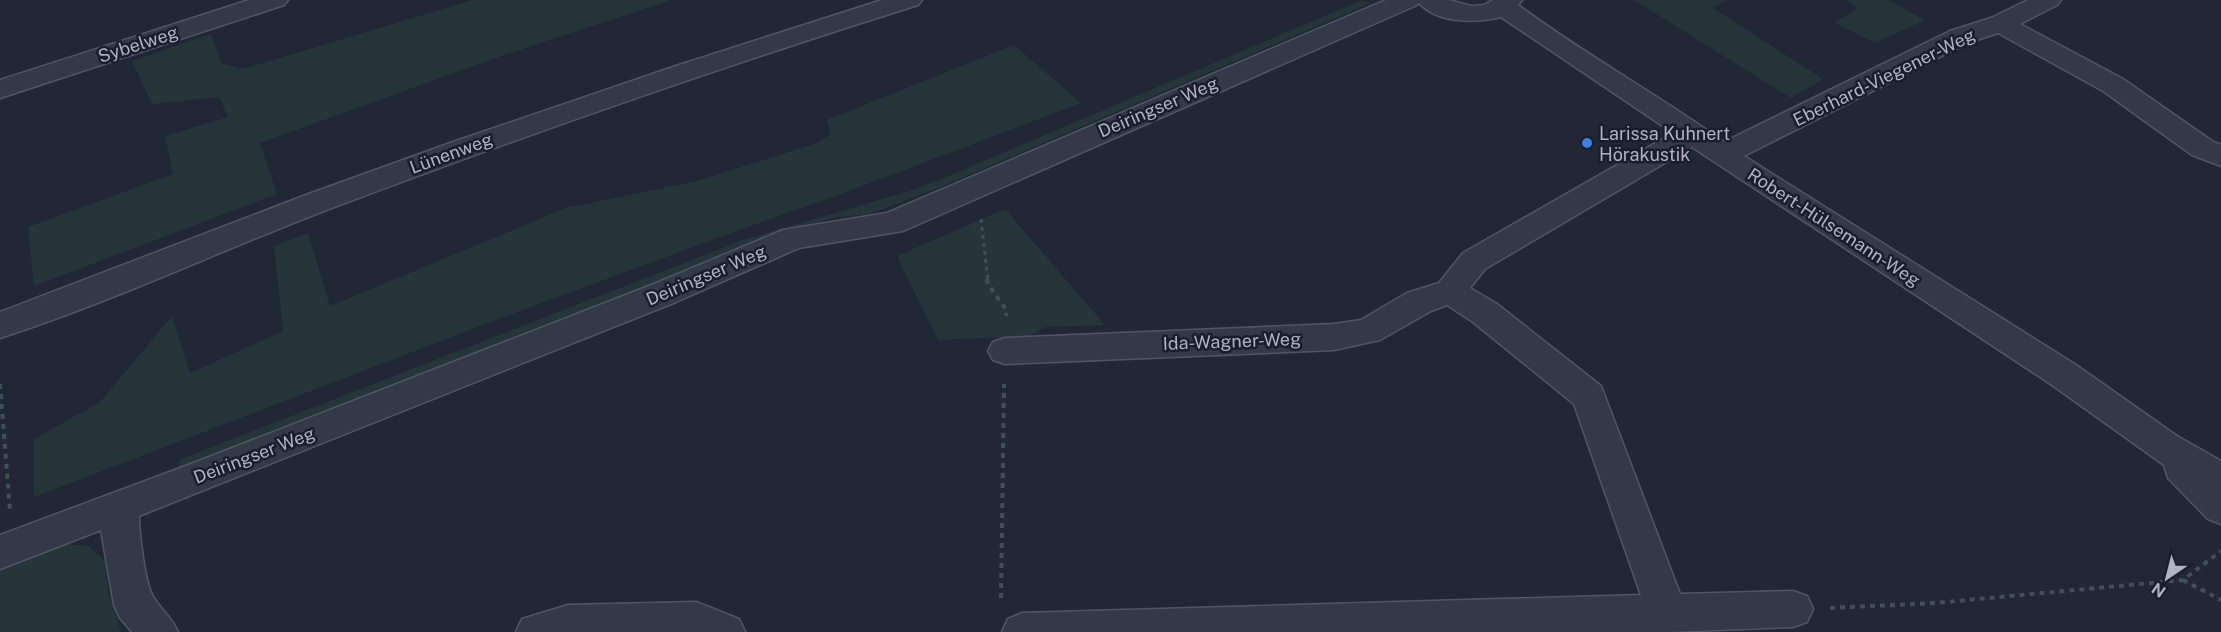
<svg xmlns="http://www.w3.org/2000/svg" width="2221" height="632" font-family="'Public Sans',sans-serif">
  <style>
    .green { fill: #263539 }
    .lines { fill: none; stroke-linecap: round; stroke-linejoin: round }
    .street-casing { stroke: #525664; stroke-width: 3 }
    .path-far1 { stroke: #425056; stroke-width: 3; stroke-dasharray: 4 4; stroke-linecap: butt }
    .path { stroke: #425056; stroke-width: 4; stroke-dasharray: 5 5; stroke-linecap: butt }
    .street { fill: #343946; fill-rule: evenodd }
    .shop-dot { fill: #3f7fe0; stroke: #1a1e2b; stroke-width: 2 }
    .labels { text-anchor: middle; dominant-baseline: central; stroke-width: 5; stroke-linejoin: round; paint-order: stroke }
    .street-label { font-size: 18px; fill: #afb3c3; stroke: #1a1e2b }
    .poi-label { font-size: 18px; fill: #afb3c3; stroke: #1a1e2b; text-anchor: start }
  </style>
  <rect width="100%" height="100%" fill="#212735"/>
  <g class="green">
    <path d="M472,0H671L504,55L260,143L277,194L34,286L28,227L173,174L165,136L228,117L219,97L152,104L132,61L211,34L221,63L243,69Z"/>
    <path d="M1362,0L1371,3L945,185L870,214L837,217L752,241L616,299L177,470L181,459L743,240L916,189L953,174Z"/>
    <path d="M1634,0H1727L1713,8L1823,79L1791,98Z"/>
    <path d="M1845,0H1888L1925,20L1875,43L1835,23L1857,8Z"/>
    <path d="M1014,45L1081,103L841,194L720,237L488,323L34,497V439L100,402L172,316L190,373L283,331L274,246L308,233L330,306L566,208L697,181L817,143L831,134L827,120Z"/>
    <path d="M1005,209L1105,325L1045,327L1029,336L938,340L897,256Z"/>
    <path d="M59,544L87,545L105,561L108,593L121,632H0V567Z"/>
  </g>
  <g class="lines">
    <g class="street-casing">
      <g id="street">
        <path d="M249,0H288L284,5L0,98V80Z"/>
        <path d="M882,0H922L918,5C720,67 523,136 329,209C219,251 112,302 0,338V312L306,195L453,142L676,66Z"/>
        <path d="M1386,0H1449L1471,6L1484,5L1493,0H1522L1518,5C1584,54 1657,94 1724,142L1950,31L1991,18L2028,0H2061L2057,5L2020,24L2123,79L2212,141L2221,145V166L2192,155L2103,91L1998,33L1968,43L1744,156L2076,365L2177,436L2221,461V524L2208,519L2168,478L2164,465L2052,385L1692,147L1485,269L1470,288L1497,304L1601,386L1680,594L1793,591L1807,596L1813,609L1807,622L1793,627L1668,632H1002L1008,619L1022,613L1641,595L1574,404L1473,322L1447,305L1431,311L1380,340L1334,350L1005,364L993,360L988,351L993,342L1005,338L1334,324L1361,320L1407,293L1439,283L1463,253L1673,133L1501,17C1476,23 1438,24 1419,3L1417,5L903,231L799,248L676,302L139,516C139,532 145,586 154,598C162,611 172,618 178,632H132L120,618L114,605L101,530L0,569V535L191,464L654,284L783,230L887,213Z"/>
        <path d="M696,602L739,619L745,632H516L522,619L568,605Z"/>
      </g>
    </g>
    <path class="path-far1" d="M981,219L988,281"/>
    <g class="path">
      <path d="M987,279L988,284L1007,311L1006,316"/>
      <path d="M0,384L10,510"/>
      <path d="M2183,580L2221,600"/>
      <path d="M1001,598L1004,384"/>
      <path d="M1830,608L1935,603L2183,580L2221,551"/>
    </g>
    <use href="#street" class="street"/>
  </g>
  <circle class="shop-dot" cx="1587" cy="143" r="6"/>
  <g class="labels">
    <g class="street-label">
      <text transform="translate(138 44) rotate(-18)">Sybelweg</text>
      <text transform="translate(1884 77) rotate(-26)">Eberhard-Viegener-Weg</text>
      <text transform="translate(1158 107) rotate(-23)">Deiringser Weg</text>
      <text transform="translate(451 153) rotate(-20)">Lünenweg</text>
      <text transform="translate(1834 227) rotate(33)">Robert-Hülsemann-Weg</text>
      <text transform="translate(706 275) rotate(-23)">Deiringser Weg</text>
      <text transform="translate(1232 341) rotate(-2)">Ida-Wagner-Weg</text>
      <text transform="translate(254 455) rotate(-21)">Deiringser Weg</text>
    </g>
    <g class="poi-label">
      <text x="1599" y="133">Larissa Kuhnert<tspan x="1599" dy="21">Hörakustik</tspan></text>
    </g>
  </g>
  <g transform="translate(2167 578) rotate(215)" stroke="#1a1e2b" stroke-width="4.5" paint-order="stroke">
  <path d="M0-4.5L10 22L0 15L-10 22Z" fill="#afb3c3"/>
  <text y="-9" font-size="16" font-weight="bold" text-anchor="middle" fill="#afb3c3">N</text>
  </g>
</svg>
